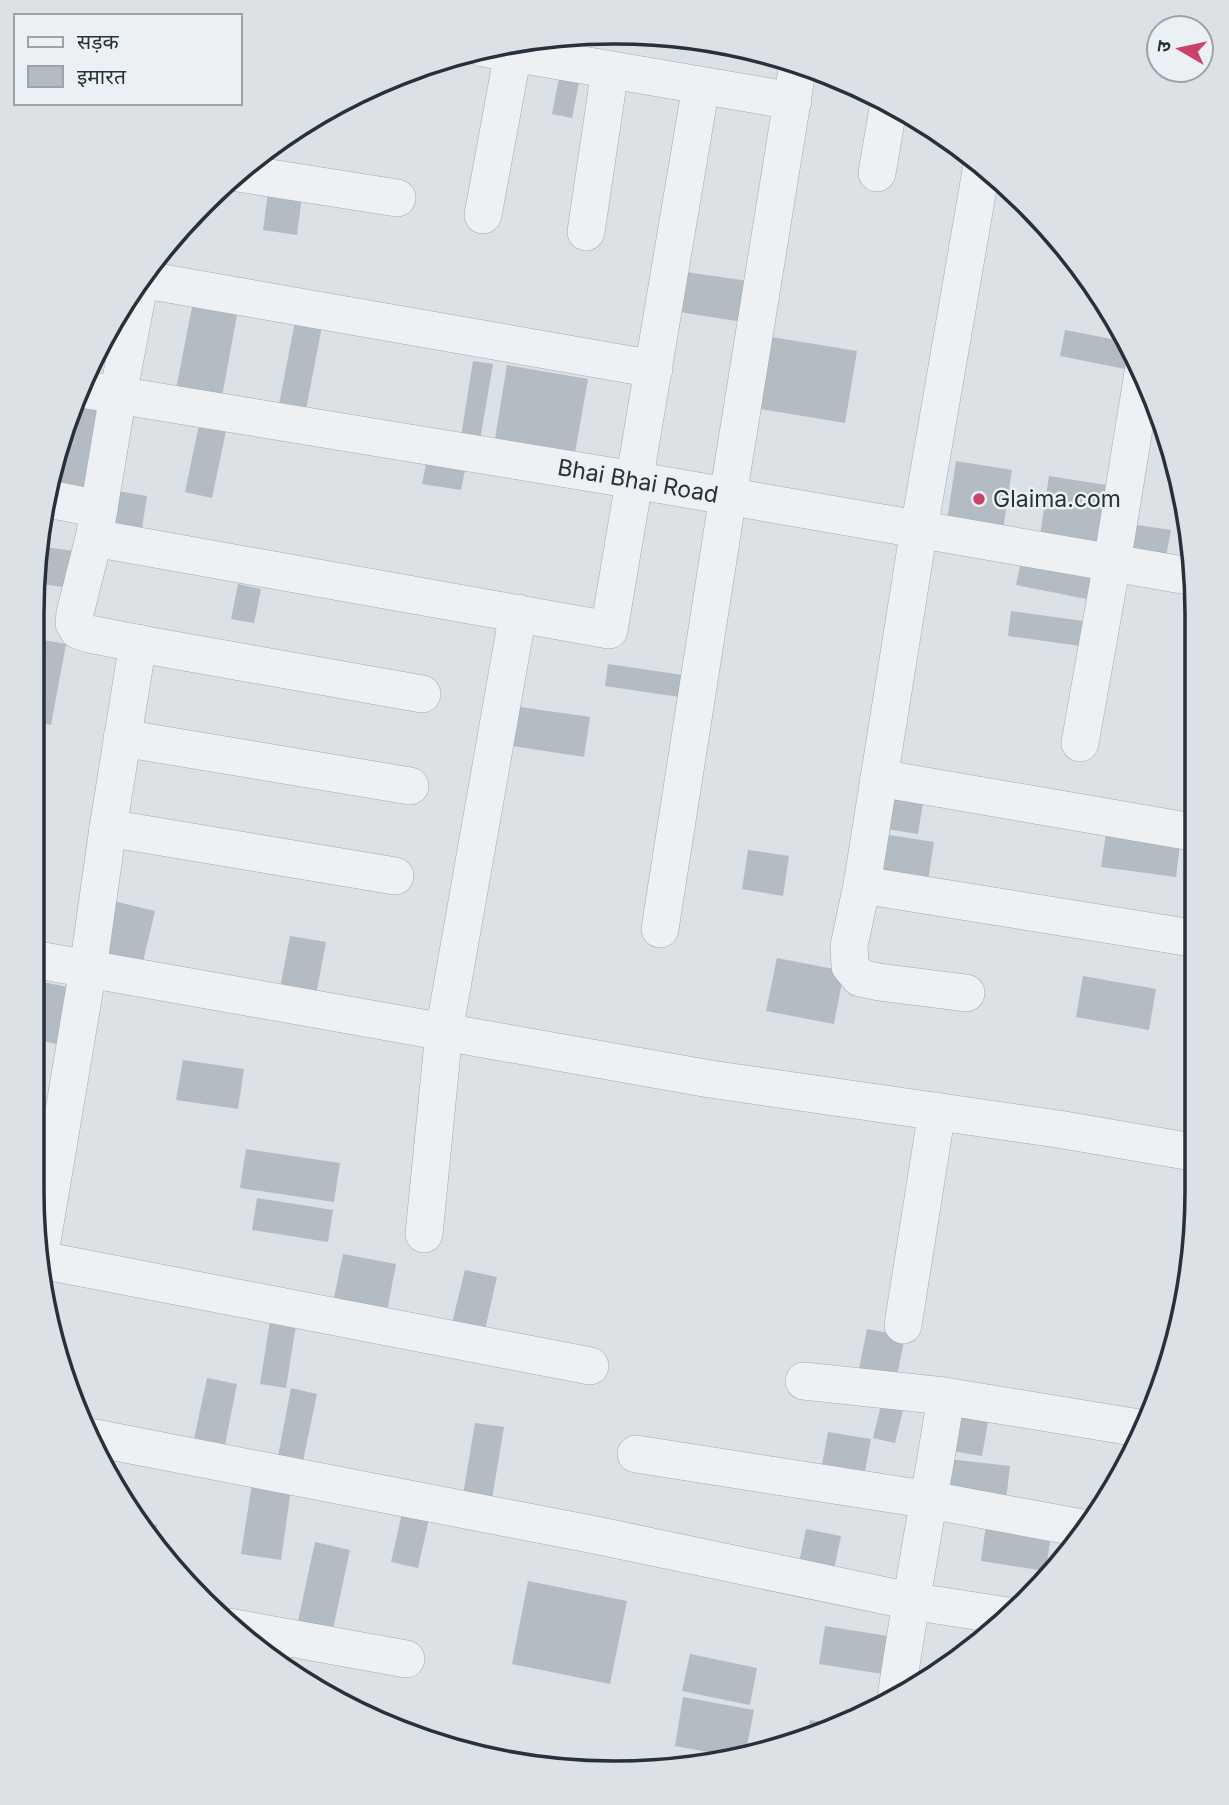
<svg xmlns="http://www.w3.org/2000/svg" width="1229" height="1805" font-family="Inter,'Noto Sans Devanagari',sans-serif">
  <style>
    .building { fill: #b3bbc3 }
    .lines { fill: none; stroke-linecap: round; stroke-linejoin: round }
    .street-casing { stroke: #a2a9b0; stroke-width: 38 }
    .street { stroke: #eef1f4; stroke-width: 37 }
    .poi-dot { fill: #cb416b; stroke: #ebf0f4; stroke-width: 2.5 }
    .labels { text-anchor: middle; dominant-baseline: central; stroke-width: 5; stroke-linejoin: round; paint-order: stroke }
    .street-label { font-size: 23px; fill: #26313c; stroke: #ebf0f4 }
    .poi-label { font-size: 23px; fill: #26313c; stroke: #ebf0f4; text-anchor: start }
    .rim { fill: none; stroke: #26313c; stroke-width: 3.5 }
  </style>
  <rect width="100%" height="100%" fill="#dce1e6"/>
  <g class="building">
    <path d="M559,78L579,82L572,118L552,114Z"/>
    <path d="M269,184L303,188L297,235L263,230Z"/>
    <path d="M679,271L755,282L749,323L673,311Z"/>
    <path d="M192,307L237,315L221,402L175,394Z"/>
    <path d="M295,321L322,326L305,415L278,410Z"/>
    <path d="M1065,330L1127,342L1137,356L1135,371L1060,356Z"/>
    <path d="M772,337L857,351L845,423L760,409Z"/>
    <path d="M473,361L493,364L479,446L460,443Z"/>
    <path d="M507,365L588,379L573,464L493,451Z"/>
    <path d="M77,401L111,408L94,498L51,490L57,459Z"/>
    <path d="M199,425L226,431L212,498L185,492Z"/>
    <path d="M956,461L1012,470L1002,536L946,527Z"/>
    <path d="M426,464L465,470L461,490L422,484Z"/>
    <path d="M1049,476L1106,485L1095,550L1039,542Z"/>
    <path d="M112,490L147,496L142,528L107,522Z"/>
    <path d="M1131,524L1171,530L1165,561L1126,554Z"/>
    <path d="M38,546L81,552L76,589L35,583Z"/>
    <path d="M1021,561L1107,578L1102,602L1016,585Z"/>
    <path d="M238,584L261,589L254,623L231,619Z"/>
    <path d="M1011,611L1098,623L1094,648L1008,636Z"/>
    <path d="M32,638L66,644L51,725L32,721Z"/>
    <path d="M608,664L690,676L686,698L605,686Z"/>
    <path d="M506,705L590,717L584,757L500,744Z"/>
    <path d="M32,752L39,753L36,777H32Z"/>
    <path d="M886,790L924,796L918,834L880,828Z"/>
    <path d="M1107,826L1181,837L1176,877L1101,867Z"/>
    <path d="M883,834L934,842L927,887L876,879Z"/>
    <path d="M748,850L789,856L783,896L742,889Z"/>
    <path d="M109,900L155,911L142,966L96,955Z"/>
    <path d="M290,936L326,942L316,995L280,988Z"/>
    <path d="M777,958L844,971L834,1024L766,1011Z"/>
    <path d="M1083,976L1156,989L1149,1030L1076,1017Z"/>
    <path d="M32,980L73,988L62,1045L32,1039Z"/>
    <path d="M183,1060L244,1069L238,1109L176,1100Z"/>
    <path d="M32,1104L51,1107L41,1160L32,1159Z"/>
    <path d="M246,1149L340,1163L334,1202L240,1188Z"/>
    <path d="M257,1198L333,1210L328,1242L252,1230Z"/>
    <path d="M343,1254L396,1264L385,1322L331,1312Z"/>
    <path d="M465,1270L497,1277L482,1343L449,1335Z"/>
    <path d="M271,1315L297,1319L286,1388L260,1384Z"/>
    <path d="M867,1329L905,1336L895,1386L857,1379Z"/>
    <path d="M207,1378L237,1384L224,1450L193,1444Z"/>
    <path d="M291,1388L317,1394L302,1466L277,1461Z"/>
    <path d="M883,1397L905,1402L895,1443L873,1438Z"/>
    <path d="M954,1403L990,1410L982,1456L945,1450Z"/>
    <path d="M475,1423L504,1427L492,1499L463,1495Z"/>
    <path d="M828,1432L871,1439L863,1483L820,1475Z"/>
    <path d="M948,1459L1010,1466L1006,1501L944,1494Z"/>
    <path d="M253,1477L292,1482L281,1560L241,1554Z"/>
    <path d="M404,1504L431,1510L418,1568L391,1562Z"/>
    <path d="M987,1518L1052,1527L1046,1571L981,1561Z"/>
    <path d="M134,1520L157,1525L153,1541L136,1521Z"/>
    <path d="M806,1529L841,1536L832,1579L797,1572Z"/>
    <path d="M315,1542L350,1550L332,1634L297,1626Z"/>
    <path d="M528,1581L627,1601L610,1684L512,1664Z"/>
    <path d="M825,1626L894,1637L889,1675L819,1664Z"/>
    <path d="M690,1654L757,1668L750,1705L682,1691Z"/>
    <path d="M683,1697L754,1710L745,1756L741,1758L675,1746Z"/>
    <path d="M810,1720L838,1725L807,1735Z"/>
  </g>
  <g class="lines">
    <g class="street-casing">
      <g id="street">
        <path d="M483,48L793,101"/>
        <path d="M238,173L397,198"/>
        <path d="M877,173L889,103"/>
        <path d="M483,215L513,53"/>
        <path d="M586,232L610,70"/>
        <path d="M146,280L654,369"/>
        <path d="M138,291L118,395L94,538L609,630L701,86"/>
        <path d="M81,389L634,480L1194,577"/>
        <path d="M44,498L99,509"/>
        <path d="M94,538L75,613L74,623L78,630L89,634L151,646L422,694"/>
        <path d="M122,738L410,786"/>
        <path d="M1080,743L1112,563L1143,373"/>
        <path d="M879,778L1198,833"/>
        <path d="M108,828L395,876"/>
        <path d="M862,885L1198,939"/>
        <path d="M660,929L728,496L798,64"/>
        <path d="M32,959L710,1079L1058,1129L1198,1153"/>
        <path d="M966,993L879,982L860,978L850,966L849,946L862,885L919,529L982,165"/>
        <path d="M424,1234L444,1032L518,613"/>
        <path d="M40,1253L88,969L108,828L138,643"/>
        <path d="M41,1260L590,1366"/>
        <path d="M903,1325L937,1111"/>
        <path d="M804,1381L944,1396L1145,1429"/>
        <path d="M95,1438L600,1536L910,1601L1008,1616"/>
        <path d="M636,1454L930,1500L1087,1529"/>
        <path d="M229,1627L406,1659"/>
        <path d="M896,1697C911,1596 930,1497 946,1397"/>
      </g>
    </g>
    <use href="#street" class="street"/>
  </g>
  <circle class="poi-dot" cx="979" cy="499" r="7"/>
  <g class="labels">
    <g class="street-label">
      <text transform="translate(638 481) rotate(10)">Bhai Bhai Road</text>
    </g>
    <g class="poi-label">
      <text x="993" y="499">Glaima.com</text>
    </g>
  </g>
  <path d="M0 0H1229V1805H0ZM614 44H615A570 570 0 0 1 1185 614V1191A570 570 0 0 1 615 1761H614A570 570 0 0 1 44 1191V614A570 570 0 0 1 614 44Z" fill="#dbe1e5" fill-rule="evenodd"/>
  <path class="rim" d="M614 44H615A570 570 0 0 1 1185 614V1191A570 570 0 0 1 615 1761H614A570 570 0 0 1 44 1191V614A570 570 0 0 1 614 44Z"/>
  <rect x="14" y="14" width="228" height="91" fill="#ebf0f4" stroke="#9ca4aa" stroke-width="2"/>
  <rect x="28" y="37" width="35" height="10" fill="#eef1f4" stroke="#9ca4aa" stroke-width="2"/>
  <text x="77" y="49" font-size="21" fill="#26313c">सड़क</text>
  <rect x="28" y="66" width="35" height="21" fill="#b3bbc3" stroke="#9ca4aa" stroke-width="2"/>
  <text x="77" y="84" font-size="21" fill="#26313c">इमारत</text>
  <g transform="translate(1180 49) rotate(279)"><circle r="33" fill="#ebf0f4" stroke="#9ca4aa" stroke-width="2"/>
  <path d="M0-5L12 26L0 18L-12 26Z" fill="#cb416b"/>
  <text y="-10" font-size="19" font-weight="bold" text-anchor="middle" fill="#26313c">उ</text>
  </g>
</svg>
